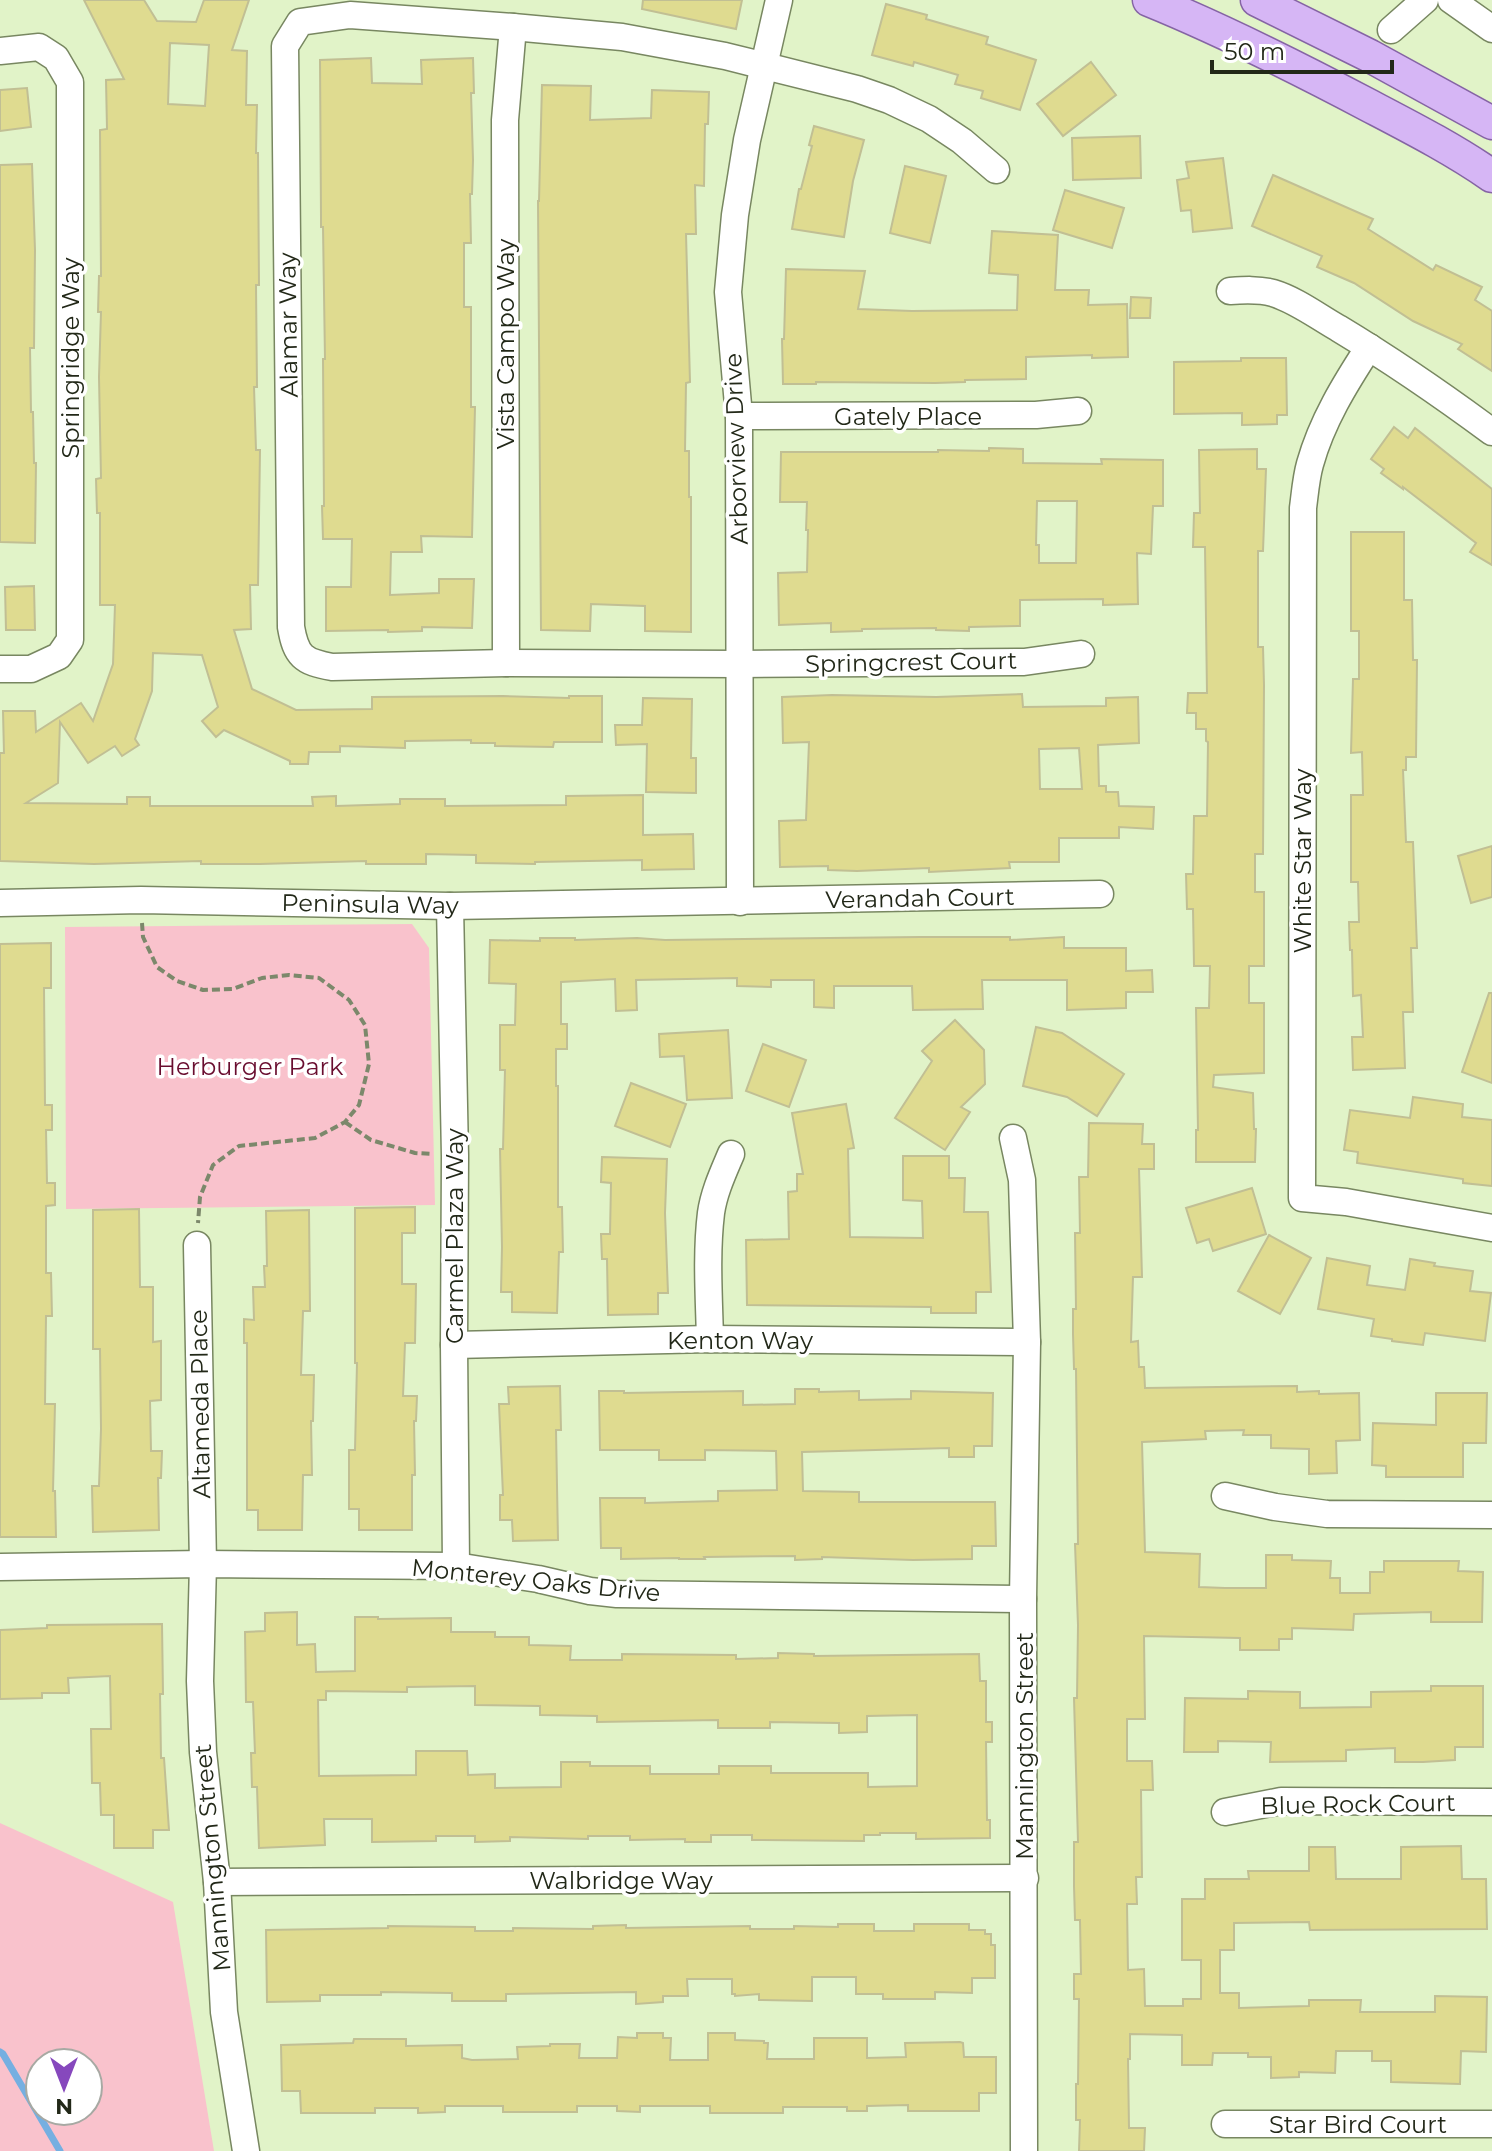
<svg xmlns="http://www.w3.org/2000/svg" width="1492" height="2151" font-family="Montserrat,sans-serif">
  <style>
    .green { fill: #f9c2cc; fill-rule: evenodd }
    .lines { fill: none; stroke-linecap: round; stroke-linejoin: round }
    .stream { stroke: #75afe1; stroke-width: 7 }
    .building { fill: #dfdb90; stroke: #c1bf94; stroke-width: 2; fill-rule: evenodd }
    .minor-casing { stroke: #788761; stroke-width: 29 }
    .major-casing { stroke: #8564a4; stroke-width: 35 }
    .path { stroke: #7c886b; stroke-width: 4; stroke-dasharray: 8 4; stroke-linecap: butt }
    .minor { stroke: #fff; stroke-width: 26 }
    .major { stroke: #d6b6f5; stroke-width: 32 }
    .labels { text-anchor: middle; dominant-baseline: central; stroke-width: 7; stroke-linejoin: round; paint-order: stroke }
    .street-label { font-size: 24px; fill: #222818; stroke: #fff }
    .park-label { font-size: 24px; fill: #690d2f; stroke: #fff }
  </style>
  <rect width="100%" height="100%" fill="#e1f3c8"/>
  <g class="green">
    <path d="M412,924L429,948L435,1205L66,1209L65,927Z"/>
    <path d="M0,1823L173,1902L214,2151H0ZM40,2063H88V2111H40Z"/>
  </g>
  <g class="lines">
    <path class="stream" d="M0,2052L3,2054L60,2151"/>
  </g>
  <g class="building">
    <path d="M84,0H144L157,21L196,22L204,0H249L232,50L247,51L246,105H257L256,153H258L259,285H256L257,387H254L256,450H260L258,585H250L251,629L234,630L252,689L296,710L372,709V697L503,696L569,698V696H602V742H554L553,747L495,746V743H471V740L405,741V748L340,746V752H309L308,764H290V761L224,730L216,737L202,721L218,707L202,655L153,653L152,691L135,739L139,745L122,756L115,746L88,763L60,722L58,783L26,803L127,804V797H150V806H313L312,797L336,796V806L400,804V799H445V806L566,805V796L643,795V835L693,834L694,869L642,870V860L535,862V864L476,863V855L426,854V864H366V861L260,864H201V861L94,864L0,861V753H4L3,711H35L36,732L81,703L93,721L113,664L115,605H100V513H97L96,479L101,478L99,377L101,312H98L99,276H101L100,130L107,129L106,80L124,79ZM170,43L209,45L205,106L168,104Z"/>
    <path d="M643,0H742L736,29L642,9Z"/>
    <path d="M886,4L927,15L926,19L988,37L986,44L1036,60L1020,110L981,98L983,91L955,84L958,75L914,62L913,66L872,55Z"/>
    <path d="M371,58L372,83L422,84L421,60L473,58L474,93H471L473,160L472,194H470L471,243H464V307H471V407H475L472,537L421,536L422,552H391L390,595L439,593V579H474L472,628L422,627V631L388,632V630L326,631V587H351L352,539H323L322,506H324L323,359H325L323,227H321V216L320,60Z"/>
    <path d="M1091,62L1116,95L1063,136L1037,104Z"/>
    <path d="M542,85L591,86L590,120L651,118L652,90L709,92L708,124H705L704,186L695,185L696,234H686L690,382L686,383L685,451H689V497H691V632L645,631V606L591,604L590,631L541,630L538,201H539Z"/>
    <path d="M27,88L31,127L0,131V90Z"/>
    <path d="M814,126L864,140L853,181L844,237L792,229L799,189H801L812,146L809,145Z"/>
    <path d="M1140,136L1141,178L1073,180L1072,138Z"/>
    <path d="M1223,158L1232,228L1193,232L1191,210L1181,211L1177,180L1189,178L1186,162Z"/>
    <path d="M32,164L35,250L34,348H30L31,412H33L34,463H36L35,543L0,542V165Z"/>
    <path d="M905,166L946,176L930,243L890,233Z"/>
    <path d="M1273,175L1373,219L1368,229L1433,270L1436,265L1482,287L1475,300L1492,311V371L1458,349L1462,344L1413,321L1354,283L1317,267L1322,256L1252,226Z"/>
    <path d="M1065,190L1124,208L1112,248L1053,230Z"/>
    <path d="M992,231L1058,235L1055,290H1089L1088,305L1127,304L1128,357L1092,358V355L1026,357V379L965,380V382L935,383L816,382V384H783L782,339H784L786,269L865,271L858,309L912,311L1017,310L1018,275L989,273Z"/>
    <path d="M1131,297L1151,298L1150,318H1130Z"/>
    <path d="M1241,358H1286L1287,415H1277V424L1242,425V413L1174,414V362L1241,361Z"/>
    <path d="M1394,427L1408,438L1415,428L1492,489V565L1470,552L1476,543L1403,487V489L1381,473L1384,469L1371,459Z"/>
    <path d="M989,448L1023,449V463L1102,464L1101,459L1163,460V506H1153L1151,554L1137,553L1138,604L1103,605V599L1020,600V626L969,627V631L936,630V628L862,629V631L831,632V623L779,625L778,573L807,572L808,530H806L807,502H780L781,452H938V450L989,451ZM1037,501H1077L1076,563H1039V545H1036Z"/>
    <path d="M1257,449V469H1266L1263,551H1258V647H1263L1264,685L1263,854H1255V892H1264V966H1249V1003H1264V1073L1214,1075L1213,1087L1253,1093L1254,1129H1256L1255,1162H1196V1130H1198L1196,1008H1209L1210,966H1194L1193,909H1187L1186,874H1193L1194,816H1207L1208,742L1206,741V729H1196V713H1187L1188,693H1207L1205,547H1193L1194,513H1200L1199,450Z"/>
    <path d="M1351,532H1404V600H1412L1413,660H1417L1416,757H1406V770H1403L1406,842H1413L1417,948H1411L1413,1012H1403L1405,1068L1353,1070L1352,1037H1363L1361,995L1353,996L1352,950H1350L1349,922H1359L1358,882H1351V795H1363L1362,752L1351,753L1353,679H1359V631H1351Z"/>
    <path d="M34,586L35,630H6L5,587Z"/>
    <path d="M1022,694L1023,707L1106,706V698L1138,697L1139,743L1098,745L1099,786H1106V792H1118L1119,806L1154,807L1153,829L1119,827V838H1059V862H1009L1010,868L929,872V868L857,871L828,870V866L780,867L779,821L806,820L809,742L783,743L782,697L832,695L936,697ZM1079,748L1082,789H1040L1039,749Z"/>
    <path d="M643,698L692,699L691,758H696V793L646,792L647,744L616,745L615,725H642Z"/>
    <path d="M1492,846V897L1471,903L1458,856Z"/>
    <path d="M920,937H1010V940L1064,937V948H1126V971L1152,970L1153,992H1126V1008L1067,1010V980H982L983,1009L913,1010L912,986H834V1008L814,1007V980H771V987L737,986V978L636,980L637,1010L616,1011L615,979L561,982V1024H567V1049H556V1086H558V1207H562L563,1252H559L557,1313L512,1312V1292H501L502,1247L500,1149H503L505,1070H500V1025H515L516,984L489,983L490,940L540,941V938H575V940L637,938L665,940Z"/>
    <path d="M51,943V988H44L45,1105H52V1130H46L47,1183H55V1205L46,1206V1273H51L52,1316H46L45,1404H55L53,1491H55L56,1537H0V944Z"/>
    <path d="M1489,993H1492V1083L1462,1072Z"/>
    <path d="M955,1020L984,1050L985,1084L961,1107L970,1112L945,1150L895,1118L932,1061L922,1051Z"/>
    <path d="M1036,1027L1062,1033L1124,1074L1097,1116L1067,1097L1023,1086Z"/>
    <path d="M728,1030L732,1098L687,1100L684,1056L660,1057L659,1034Z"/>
    <path d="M763,1044L806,1060L789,1107L746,1091Z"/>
    <path d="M631,1083L686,1104L670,1147L615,1126Z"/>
    <path d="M1413,1097L1463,1104L1462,1117L1492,1120V1186L1463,1183V1179L1357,1163L1358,1152L1344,1150L1350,1110L1410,1118Z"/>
    <path d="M846,1104L854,1148L848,1149L850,1237L923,1238L922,1201L903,1200V1156H949V1178H965L964,1212H988L991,1292H976V1313H931V1307L747,1305L746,1240L789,1239L788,1192L797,1191V1174H803L792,1113Z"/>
    <path d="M1089,1123L1143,1124L1142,1144H1154V1169H1139L1142,1277H1133L1131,1342L1138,1341L1139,1367H1144L1145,1388L1297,1386V1392L1319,1391V1394L1359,1393L1360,1440L1336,1441L1337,1473L1309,1474V1449L1271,1448V1435H1243L1244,1430L1205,1431L1206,1439L1142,1442L1145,1552L1200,1554L1199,1587L1225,1588H1266V1555H1292V1560L1331,1561L1330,1578H1340V1593H1370V1572H1384V1561H1459L1458,1571L1483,1572L1482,1622H1431V1612L1354,1614L1353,1630L1292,1628V1639H1279V1650H1240V1638L1144,1636L1145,1719H1127V1761H1152L1153,1790H1141L1142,1877H1136L1137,1904H1127L1128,1970L1144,1969L1145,2006H1183V1999H1201V1960H1182V1899H1205V1879H1249L1248,1871H1309V1847H1335L1336,1879H1401V1847L1461,1846L1462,1879H1486L1487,1929L1310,1930L1309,1922L1234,1923V1950H1220V1993H1239V2008L1309,2006V2000H1361L1360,2012H1435V1996L1487,1997L1486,2052L1461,2051L1460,2084L1391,2082V2061H1372V2051H1336L1335,2073L1299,2072V2077L1271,2078V2057H1248V2053H1213L1212,2065H1182V2035L1130,2034V2059H1128L1129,2128H1145L1144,2151H1079L1080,2120H1076V2084H1078L1079,1999H1074V1974H1081L1080,1920H1075L1074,1886V1842H1078L1074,1698H1077L1078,1625L1075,1544H1078L1076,1369H1074L1073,1334V1309H1076L1075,1233H1080L1079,1177H1088Z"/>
    <path d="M602,1157L667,1159L665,1213L668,1293H658V1314L608,1315L607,1259H602L601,1234H610L611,1183L601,1182Z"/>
    <path d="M1252,1188L1266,1234L1213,1251L1209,1239L1197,1243L1186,1208Z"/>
    <path d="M415,1207V1233H402V1284H416L415,1343H405L403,1396H417L416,1421H414L415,1475H412V1530H359V1509H349V1450H355L357,1363H355V1208Z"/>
    <path d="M139,1209L140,1287H153V1342L161,1341V1400L150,1401L151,1451H162L161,1478H158L159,1530L93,1532L92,1486H99L101,1429L100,1349H93V1210Z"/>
    <path d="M309,1210L310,1311H303L301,1375H314L313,1421H311L312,1475H303L302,1530H258V1510H247V1343H244V1319L254,1320L253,1287H265L264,1266H267L266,1211Z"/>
    <path d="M1269,1235L1311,1258L1280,1314L1238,1291Z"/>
    <path d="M1327,1258L1370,1266L1367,1285L1405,1290L1410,1259L1435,1263L1434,1266L1473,1271L1470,1291L1491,1293L1485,1341L1425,1333L1423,1345L1392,1341V1339L1371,1336L1374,1319L1318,1309Z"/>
    <path d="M560,1386L561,1430H556L558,1540L513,1541L512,1520H500V1495H503L499,1404H509L508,1387Z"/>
    <path d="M795,1389H819V1392L859,1391V1400L911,1399V1391L993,1393L992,1446H974V1457H949V1448L802,1452L803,1491L859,1492V1502H995L996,1546H972V1559L913,1560L822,1557V1559L795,1560V1556L704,1557L705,1559H679V1558L621,1559V1548H601L600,1498H645V1503L718,1501V1491L777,1490L776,1451L705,1450V1460H659V1450H600L599,1391H624V1393L743,1391V1405L795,1404Z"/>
    <path d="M1436,1393H1487L1486,1443H1463V1477H1386V1466L1372,1465L1373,1423L1436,1425Z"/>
    <path d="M297,1612V1645L315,1644L316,1672L355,1671V1617H378V1619L451,1618V1632H495V1637H529V1645L571,1646L570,1660H622V1654L736,1655V1659L778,1658V1653L814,1654V1656L979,1654L980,1681H986V1722H992V1742H986L987,1820H990V1838L916,1839V1833H880V1835H864V1841L752,1840V1835H711V1842H685V1839L630,1840V1836H588V1839L510,1837V1841L475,1842V1836H436V1841L372,1842V1819H324L325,1845L259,1848L257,1787H252L251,1753H255L253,1702H246L245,1632L265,1631V1613ZM475,1686V1705L540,1706V1715L597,1716V1722L718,1720V1728H770V1722L839,1723V1733L867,1732V1716L917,1715V1786L868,1787V1773H771V1766H719V1774H650V1766H590V1762H561V1787L495,1788V1774L468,1775L467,1751H416V1775L319,1776L318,1700H326V1691L407,1692V1687Z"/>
    <path d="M162,1624L163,1694H160L161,1758H164L169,1830H153V1848H114V1815H101L100,1783H92L91,1729H111L110,1676L68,1678L69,1693H42V1698L0,1699V1630L47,1628V1625Z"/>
    <path d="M1431,1686H1483V1747H1455V1760L1423,1762H1395V1748L1346,1750V1761L1270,1762L1271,1742L1218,1741V1752H1184L1185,1698L1248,1699V1691L1300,1692V1708L1371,1707V1692L1431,1691Z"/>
    <path d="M838,1924H874V1931H914V1924H969V1930H985V1934H991V1945H995V1978H972V1993L935,1992V1999H883V1994H856V1977H812V2001L759,2000V1994L735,1996V1994H732V1979H687L688,1996H663V2002L636,2004V1992L506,1994V2001H452V1993L381,1992V1995H320V2001L267,2002L266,1930L388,1928V1926L475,1927V1931H513V1928L593,1929V1926L626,1925V1928L750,1926V1929H794V1926L838,1927Z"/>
    <path d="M637,2033H663V2038H671L670,2060H708V2033H735V2040L764,2041V2043H768L767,2059H814V2038H867V2058L906,2057L905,2043L960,2042L963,2043L964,2057H996V2093H979V2111H908V2105L867,2106V2111H847V2107H783V2113H710V2106H640V2112L617,2111V2106H577V2112H503V2106H445V2112L418,2113V2108H375V2113H301L300,2091H282L281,2045L353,2043L354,2039H406V2046L462,2045V2058L472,2060L518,2059L517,2047L550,2046V2044H580L579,2058H617L618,2037L637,2038Z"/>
  </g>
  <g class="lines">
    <g class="minor-casing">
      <g id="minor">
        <path d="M1451,0L1492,29"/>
        <path d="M1391,30L1425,0"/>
        <path d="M0,51L39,47L56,58L70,82V640L59,656L31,669H0"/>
        <path d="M996,170L962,141L929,119L889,100L857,89L725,56L622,37L513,27L350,15L300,22L285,46L291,627C296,656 303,662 332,667L506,663L740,664L1024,662L1081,654"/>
        <path d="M1230,291C1244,290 1259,289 1273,293C1296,300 1317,316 1338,328C1391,360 1442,395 1492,432"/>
        <path d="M1369,347C1345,384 1322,421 1310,464C1306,478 1305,493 1303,508L1302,1198L1346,1202L1492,1228"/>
        <path d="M739,416L1036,415L1078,411"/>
        <path d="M506,663L505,120L513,27"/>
        <path d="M740,902L739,416L728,292L735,215L747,140L779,0"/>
        <path d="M0,903L141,900L450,906L1100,894"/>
        <path d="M450,906L455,1156L454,1345L456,1566"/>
        <path d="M1013,1138L1022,1180L1027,1342L1023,1599L1024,2151"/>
        <path d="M197,1245L203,1564L200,1681L203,1752L217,1882L224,2012L246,2151"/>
        <path d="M710,1339C709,1298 706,1254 711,1213C714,1192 723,1173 731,1154"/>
        <path d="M454,1345L710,1339L1027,1342"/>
        <path d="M1225,1496L1275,1507L1327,1514L1492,1515"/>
        <path d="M0,1567L203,1564L456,1566L538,1579L590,1591L617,1594L1023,1599"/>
        <path d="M1225,1812L1281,1801L1492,1802"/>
        <path d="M217,1882L1025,1878"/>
        <path d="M1225,2124H1492"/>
      </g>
    </g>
    <g class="major-casing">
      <g id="major">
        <path d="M1149,0C1225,31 1298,68 1370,106C1412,128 1453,149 1492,176"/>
        <path d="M1257,0L1370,56L1492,123"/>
      </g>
    </g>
    <g class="path">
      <path d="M142,923L143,937L157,967L177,981L203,990L233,989L262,978L289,975L319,978L349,1000L365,1025L369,1064L359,1105L345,1122L315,1138L239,1146L213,1165L200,1197L198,1223"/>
      <path d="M345,1122L371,1140L415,1153L433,1154"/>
    </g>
    <use href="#minor" class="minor"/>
    <use href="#major" class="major"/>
  </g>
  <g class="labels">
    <g class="street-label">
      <text transform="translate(288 325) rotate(-91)">Alamar Way</text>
      <text transform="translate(505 344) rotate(-90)">Vista Campo Way</text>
      <text transform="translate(70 358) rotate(-90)">Springridge Way</text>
      <text x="908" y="416">Gately Place</text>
      <text transform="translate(736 449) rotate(-92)">Arborview Drive</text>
      <text transform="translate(911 662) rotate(-1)">Springcrest Court</text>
      <text transform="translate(1302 861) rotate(-90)">White Star Way</text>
      <text transform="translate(920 898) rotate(-1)">Verandah Court</text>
      <text transform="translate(370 904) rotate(1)">Peninsula Way</text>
      <text transform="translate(454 1236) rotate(-90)">Carmel Plaza Way</text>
      <text x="740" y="1340">Kenton Way</text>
      <text transform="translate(200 1404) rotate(-91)">Altameda Place</text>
      <text transform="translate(536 1580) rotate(6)">Monterey Oaks Drive</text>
      <text transform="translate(1024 1746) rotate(-90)">Mannington Street</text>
      <text transform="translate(1358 1804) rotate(-1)">Blue Rock Court</text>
      <text transform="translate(212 1858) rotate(-95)">Mannington Street</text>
      <text x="621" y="1880">Walbridge Way</text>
      <text x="1358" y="2124">Star Bird Court</text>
    </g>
    <g class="park-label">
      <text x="250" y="1066">Herburger Park</text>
    </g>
  </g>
  <g transform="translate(64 2087) rotate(180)"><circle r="38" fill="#ffffff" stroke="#a7a9a3" stroke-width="2"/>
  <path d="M0-6L14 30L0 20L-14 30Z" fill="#8648bd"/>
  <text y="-12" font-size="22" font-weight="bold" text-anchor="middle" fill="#222818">N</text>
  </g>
  <path d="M1212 60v12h180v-12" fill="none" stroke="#222818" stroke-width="4"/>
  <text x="1224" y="60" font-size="24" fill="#222818" stroke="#ffffff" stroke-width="6" paint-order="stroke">50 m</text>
</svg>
